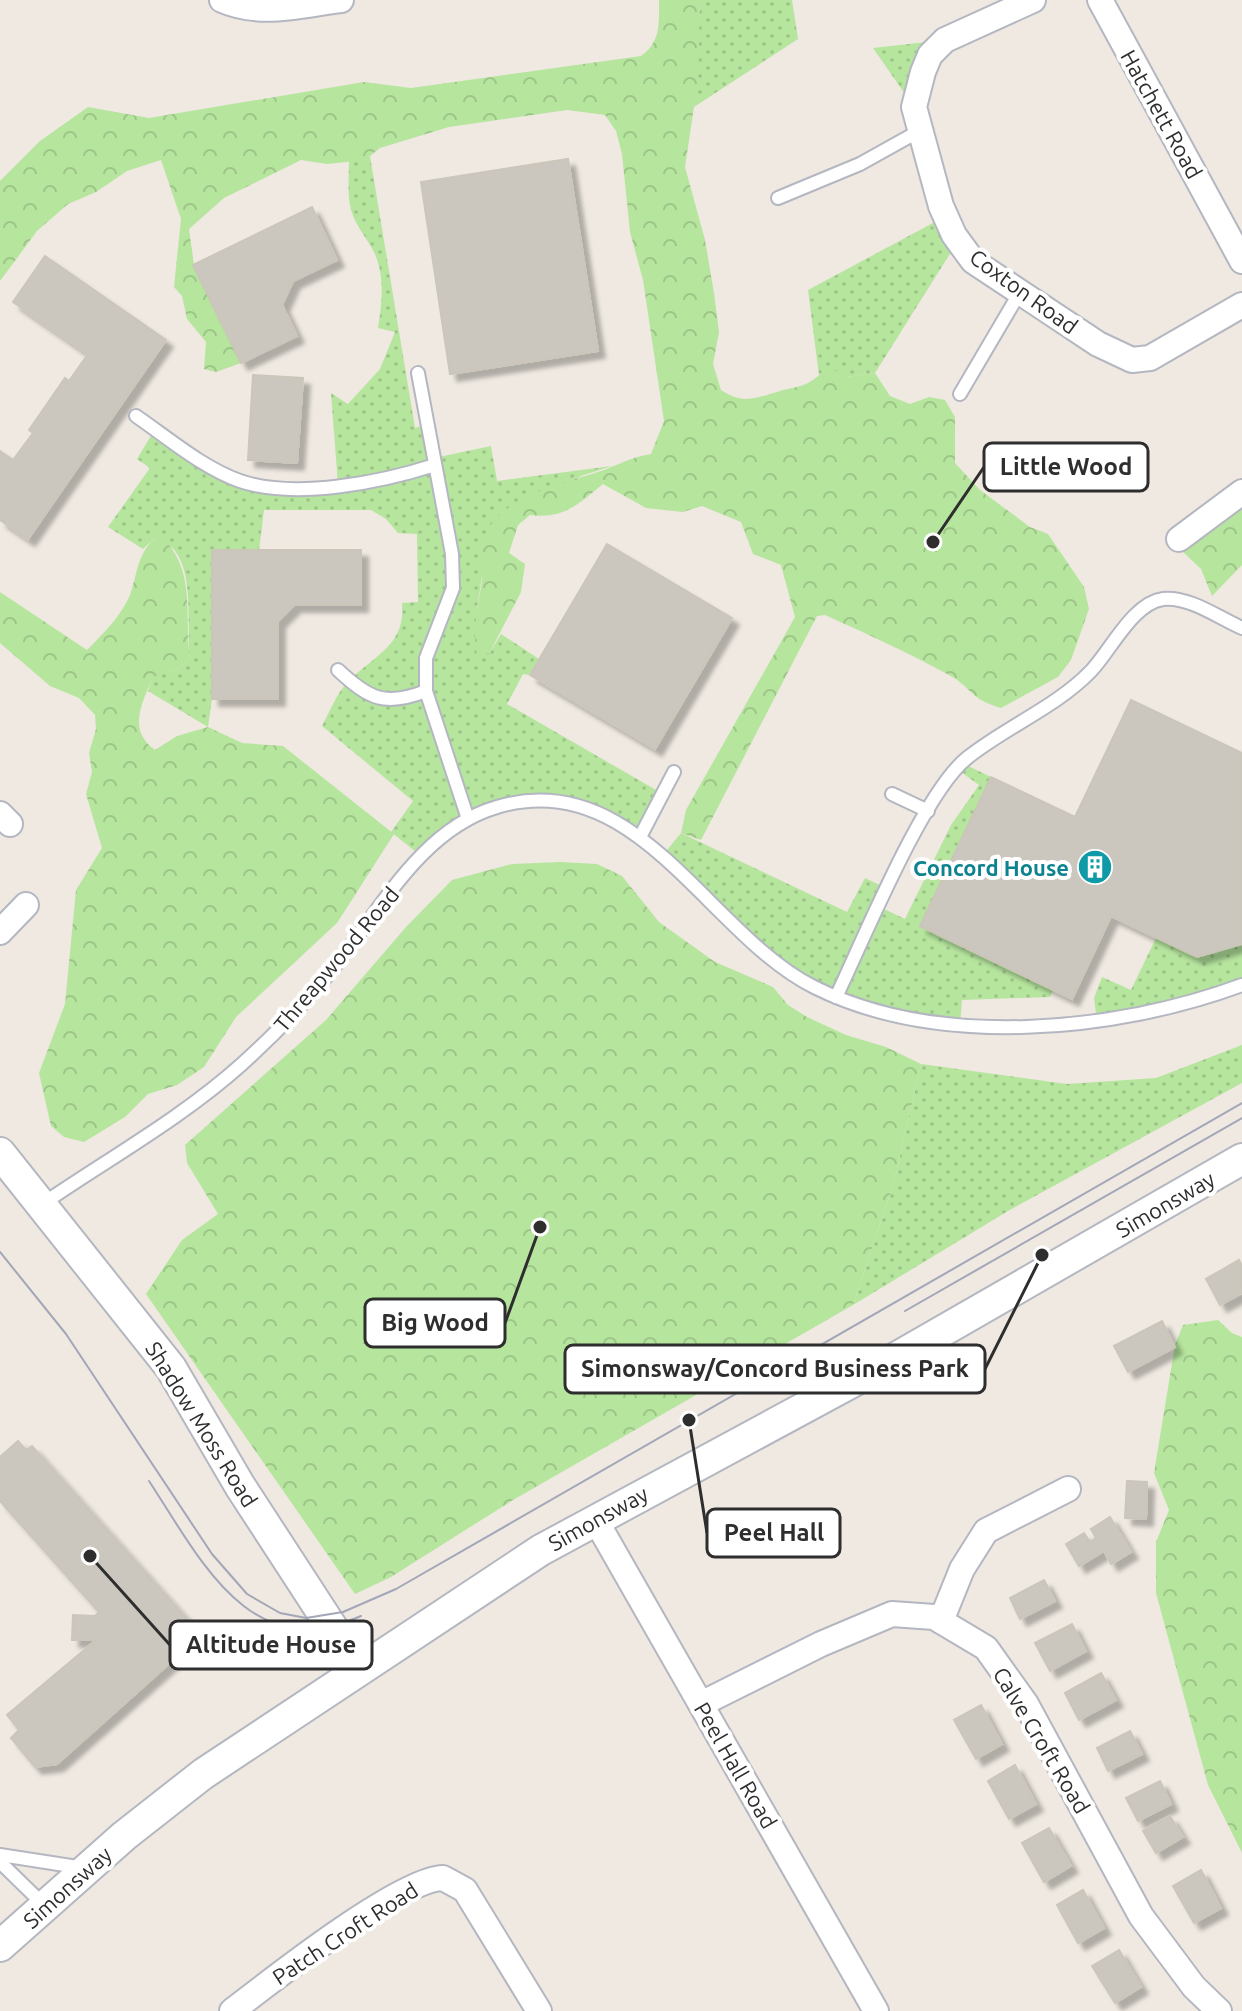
<svg xmlns="http://www.w3.org/2000/svg" width="1242" height="2011" font-family="Ubuntu,sans-serif">
  <style>
    .grass { fill: url(#grass-dots) }
    .forest { fill: url(#forest-crowns) }
    .building { fill: #cbc7bf; stroke: #cbc5ba; stroke-width: 2; filter: url(#shadow) }
    .lines { fill: none; stroke-linecap: round; stroke-linejoin: round }
    .service-casing { stroke: #b4b7c1; stroke-width: 16 }
    .minor-casing { stroke: #b4b7c1; stroke-width: 28 }
    .tertiary-casing { stroke: #b4b7c1; stroke-width: 34 }
    .service { stroke: #fff; stroke-width: 12 }
    .minor { stroke: #fff; stroke-width: 24 }
    .tertiary { stroke: #fff; stroke-width: 30 }
    .tram { stroke: #a3a6b8; stroke-width: 2 }
    .labels { text-anchor: middle; dominant-baseline: central; stroke-width: 8; stroke-linejoin: round; paint-order: stroke }
    .street-label { font-size: 22px; fill: #2e2e2e; stroke: #fff }
    .culture-label { font-size: 22px; font-weight: bold; fill: #0d838f; stroke: #fff; text-anchor: end }
    .leader { fill: none; stroke: #2e2e2e; stroke-width: 3 }
    .callout-dot { fill: #2e2e2e; stroke: #fff; stroke-width: 3 }
    .callout { fill: #fff; stroke: #2e2e2e; stroke-width: 3 }
    .callout-label { font-size: 24px; text-anchor: middle; font-weight: bold; fill: #2e2e2e }
  </style>
  <defs>
    <pattern id="grass-dots" width="8" height="8" patternUnits="userSpaceOnUse" patternTransform="scale(2)"><rect width="8" height="8" fill="#b6e59e"/><path d="M2 2h.1M6 6h.1" fill="none" stroke="#9dc588" stroke-width="1.8" stroke-linecap="round"/></pattern>
    <pattern id="forest-crowns" width="20" height="18" patternUnits="userSpaceOnUse" patternTransform="scale(2)"><rect width="20" height="18" fill="#b6e59e"/><path d="M2 6a3 3 0 1 1 6 0M12 15a3 3 0 1 1 6 0" fill="none" stroke="#9dc588"/></pattern>
    <filter id="shadow"><feDropShadow dx="7" dy="7" stdDeviation="2" flood-color="#0004"/></filter>
  </defs>
  <rect width="100%" height="100%" fill="#efe9e1"/>
  <g class="grass">
    <path d="M700,0H792L798,39L694,107Z"/>
    <path d="M945,40L914,107L873,48Z"/>
    <path d="M370,156L415,428L427,424L434,458L491,446L497,481L612,466L581,476L483,540V570L477,609L489,654L501,634L539,659L530,675L523,674L507,704L663,794L640,837C607,812 540,796 499,806C478,812 441,843 421,856L391,832L413,801L322,726C330,711 336,694 348,682C374,655 406,646 402,603L418,602L417,534L398,533L386,519L371,510H264L259,550H212V699L208,727L148,691L153,676L176,670L190,659C185,624 200,549 155,538L143,549L108,527L150,468L137,459L155,429L243,482L338,485L331,393L348,404L380,369L395,332L378,328C382,303 385,278 375,254C368,239 356,227 351,210C347,193 349,176 349,160H365Z"/>
    <path d="M946,216L958,241L875,373L846,377L824,371L819,375L808,290Z"/>
    <path d="M962,763L991,777L920,926L1053,991L1050,997L962,1000L960,1026L898,1017L793,976L663,855L681,833L847,912L865,878L888,889L880,907L905,919L951,825L979,785L957,769Z"/>
    <path d="M1156,938L1242,944V985L1097,1021L1094,998L1102,977L1131,990Z"/>
    <path d="M1242,1045V1083L1008,1211L853,1305L894,1182L921,1064L1067,1084L1156,1078Z"/>
  </g>
  <g class="forest">
    <path d="M659,0H700L698,80L685,167L705,240L714,293L719,332L713,364L721,390C743,404 753,399 777,392C800,385 804,389 824,371H838L846,377L875,373L890,396L910,404L929,397L945,400L955,417V463L980,490L1030,527L1048,534L1084,587L1089,609L1071,660L1058,677L1001,708C969,699 974,689 949,675C909,653 867,634 825,615L817,616L701,840L681,833L686,810L795,617L781,565L753,554L741,522L702,506L683,512L646,508L603,484C577,505 564,519 530,515L518,525L509,553L525,564L521,592L489,654L477,655C472,631 478,606 482,581C483,568 479,550 484,538C499,496 562,484 598,472C617,466 630,457 651,454L664,421L643,280L630,232L622,154L616,131L605,115L567,110L449,127L380,148L365,160L327,164L301,160L224,198L189,229L194,265L241,363L216,372L204,369L206,342L187,319L182,296L174,287L181,219L161,160L127,171L96,192L68,204L37,231L0,281V181L40,141L88,107L149,118L364,82L411,88L641,56C661,42 659,23 659,0Z"/>
    <path d="M1242,492V565L1212,596L1201,569L1181,550Z"/>
    <path d="M155,538L166,541C196,576 184,616 190,659L176,670L153,677C142,703 127,730 155,750L177,736L208,727L242,743L283,746L394,834L337,923L236,1017L204,1067L177,1085L148,1094L125,1117L84,1142L64,1137L51,1126L39,1073L65,1004L76,890L102,848L86,794L92,772L89,753L96,729L95,715L79,698L50,686L0,643V592L87,650C103,634 121,616 130,595C138,573 136,556 155,538Z"/>
    <path d="M561,862L597,864L622,876L659,922L715,962L773,987L788,1005L807,1017L846,1035L886,1047L921,1064L894,1182L853,1305L513,1500L391,1577L355,1594L146,1294L182,1240L218,1214L187,1163L185,1145L326,1020L406,927L452,880L512,864Z"/>
    <path d="M1218,1320L1232,1333L1242,1337V1853L1208,1785L1156,1593V1542L1169,1510L1154,1473L1175,1345L1183,1325Z"/>
  </g>
  <g class="building">
    <path d="M568,159L598,351L450,374L421,182Z"/>
    <path d="M312,207L337,260L293,281L282,305L297,336L241,363L193,265Z"/>
    <path d="M45,256L166,340L28,539L0,520V451L13,460L33,433L29,430L65,378L69,381L88,354L13,302Z"/>
    <path d="M253,375L303,378L297,463L248,460Z"/>
    <path d="M607,544L732,618L655,749L530,675Z"/>
    <path d="M212,550H361V605H294L278,621V699H212Z"/>
    <path d="M1131,700L1242,753V944L1197,957L1111,916L1072,999L920,926L991,777L1075,817Z"/>
    <path d="M1239,1260L1242,1266V1293L1220,1305L1206,1279Z"/>
    <path d="M1162,1321L1175,1347L1128,1372L1114,1346Z"/>
    <path d="M18,1441L26,1450L32,1446L198,1631L170,1656L173,1660L57,1764L35,1767L11,1738L19,1730L7,1715L96,1640H72L73,1615L95,1616L99,1612L0,1501V1457Z"/>
    <path d="M1127,1481L1147,1482L1146,1519L1125,1518Z"/>
    <path d="M1110,1517L1131,1552L1111,1564L1104,1551L1079,1566L1066,1544L1084,1533L1090,1542L1096,1538L1091,1529Z"/>
    <path d="M1044,1580L1055,1601L1020,1619L1010,1598Z"/>
    <path d="M1072,1624L1086,1651L1050,1671L1035,1643Z"/>
    <path d="M1101,1673L1116,1700L1079,1720L1065,1693Z"/>
    <path d="M981,1705L1002,1744L976,1759L954,1720Z"/>
    <path d="M1130,1731L1142,1754L1108,1771L1097,1748Z"/>
    <path d="M1015,1765L1036,1804L1009,1819L988,1781Z"/>
    <path d="M1160,1781L1171,1804L1138,1821L1126,1798Z"/>
    <path d="M1170,1816L1183,1837L1156,1853L1143,1831Z"/>
    <path d="M1049,1828L1071,1866L1044,1882L1022,1843Z"/>
    <path d="M1201,1870L1221,1908L1194,1923L1173,1886Z"/>
    <path d="M1083,1890L1104,1928L1078,1943L1057,1905Z"/>
    <path d="M1119,1950L1141,1987L1115,2003L1092,1966Z"/>
  </g>
  <g class="lines">
    <g class="service-casing">
      <g id="service">
        <path d="M778,198L860,164L921,130"/>
        <path d="M418,373L452,554L453,588L426,658V691L468,819"/>
        <path d="M960,394L1020,292"/>
        <path d="M136,416C168,438 203,468 240,481C295,500 382,482 435,465"/>
        <path d="M338,670C369,699 385,707 426,691"/>
        <path d="M892,794L928,811"/>
        <path d="M640,837L674,772"/>
        <path d="M836,997C863,941 923,793 967,758C1007,726 1055,708 1091,671C1111,650 1133,603 1163,599C1189,596 1219,618 1242,628"/>
        <path d="M41,1205C108,1159 182,1118 242,1064C272,1037 301,1007 327,976C377,917 418,830 497,807C637,765 708,934 814,987C938,1049 1115,1032 1242,985"/>
        <path d="M0,1855L84,1868"/>
        <path d="M0,1862L45,1906"/>
      </g>
    </g>
    <g class="minor-casing">
      <g id="minor">
        <path d="M222,0C261,17 300,5 341,0"/>
        <path d="M1033,0L945,40L930,55L923,72L914,107L941,206L954,235L973,261L1098,344L1132,360L1150,358L1242,305"/>
        <path d="M1100,0L1242,261"/>
        <path d="M1179,539L1242,492"/>
        <path d="M0,814L10,824"/>
        <path d="M0,932L26,905"/>
        <path d="M595,1519L876,2011"/>
        <path d="M941,1621L962,1569L986,1531L1068,1489"/>
        <path d="M701,1704L821,1644L892,1614L934,1617L986,1648L1026,1704L1141,1916L1194,1987L1219,2011"/>
        <path d="M232,2011C271,1981 400,1879 443,1878L465,1890L539,2011"/>
      </g>
    </g>
    <g class="tertiary-casing">
      <g id="tertiary">
        <path d="M0,1153L171,1368L240,1486L359,1669"/>
        <path d="M0,1946L124,1836L203,1774L541,1550L887,1363L1242,1159"/>
      </g>
    </g>
    <use href="#service" class="service"/>
    <use href="#minor" class="minor"/>
    <use href="#tertiary" class="tertiary"/>
    <g class="tram">
      <path d="M0,1252L66,1334L212,1554L247,1594L280,1613L306,1618L343,1612L396,1589L1242,1103"/>
      <path d="M905,1311L1242,1118"/>
      <path d="M149,1481C201,1560 250,1666 361,1616"/>
    </g>
  </g>
  <defs>
    <g id="building-disc" transform="scale(1.8)"><circle r="9.5" fill="#0f9aa8" stroke="#fff"/><path d="M-4-6H4V6H1V3H-1V6H-4ZM-2.5-4.3h1.7v1.8h-1.7ZM.8-4.3h1.7v1.8H.8ZM-2.5-1h1.7V.8h-1.7ZM.8-1h1.7V.8H.8Z" fill="#fff"/></g>
  </defs>
  <g fill-rule="evenodd">
    <use href="#building-disc" x="1095" y="867"/>
  </g>
  <g class="labels">
    <g class="street-label">
      <text transform="translate(1162 114) rotate(61)">Hatchett Road</text>
      <text transform="translate(1024 291) rotate(36)">Coxton Road</text>
      <text transform="translate(336 959) rotate(-50)">Threapwood Road</text>
      <text transform="translate(1165 1204) rotate(-30)">Simonsway</text>
      <text transform="translate(202 1424) rotate(58)">Shadow Moss Road</text>
      <text transform="translate(598 1518) rotate(-29)">Simonsway</text>
      <text transform="translate(1042 1740) rotate(59)">Calve Croft Road</text>
      <text transform="translate(736 1765) rotate(60)">Peel Hall Road</text>
      <text transform="translate(67 1887) rotate(-42)">Simonsway</text>
      <text transform="translate(345 1933) rotate(-33)">Patch Croft Road</text>
    </g>
    <g class="culture-label">
      <text x="1069" y="867">Concord House</text>
    </g>
  </g>
  <path class="leader" d="M933 542L984 467M540 1227L505 1323M1042 1255L985 1369M689 1420L707 1533M90 1556L170 1645"/>
  <g class="callout-dot">
    <circle cx="933" cy="542" r="8"/>
    <circle cx="540" cy="1227" r="8"/>
    <circle cx="1042" cy="1255" r="8"/>
    <circle cx="689" cy="1420" r="8"/>
    <circle cx="90" cy="1556" r="8"/>
  </g>
  <g class="callout">
    <rect x="984" y="443" width="164" height="48" rx="8"/>
    <rect x="365" y="1299" width="140" height="48" rx="8"/>
    <rect x="565" y="1345" width="420" height="48" rx="8"/>
    <rect x="707" y="1509" width="133" height="48" rx="8"/>
    <rect x="170" y="1621" width="202" height="48" rx="8"/>
  </g>
  <g class="callout-label">
    <text x="1066" y="475">Little Wood</text>
    <text x="435" y="1331">Big Wood</text>
    <text x="775" y="1377">Simonsway/Concord Business Park</text>
    <text x="774" y="1541">Peel Hall</text>
    <text x="271" y="1653">Altitude House</text>
  </g>
</svg>
